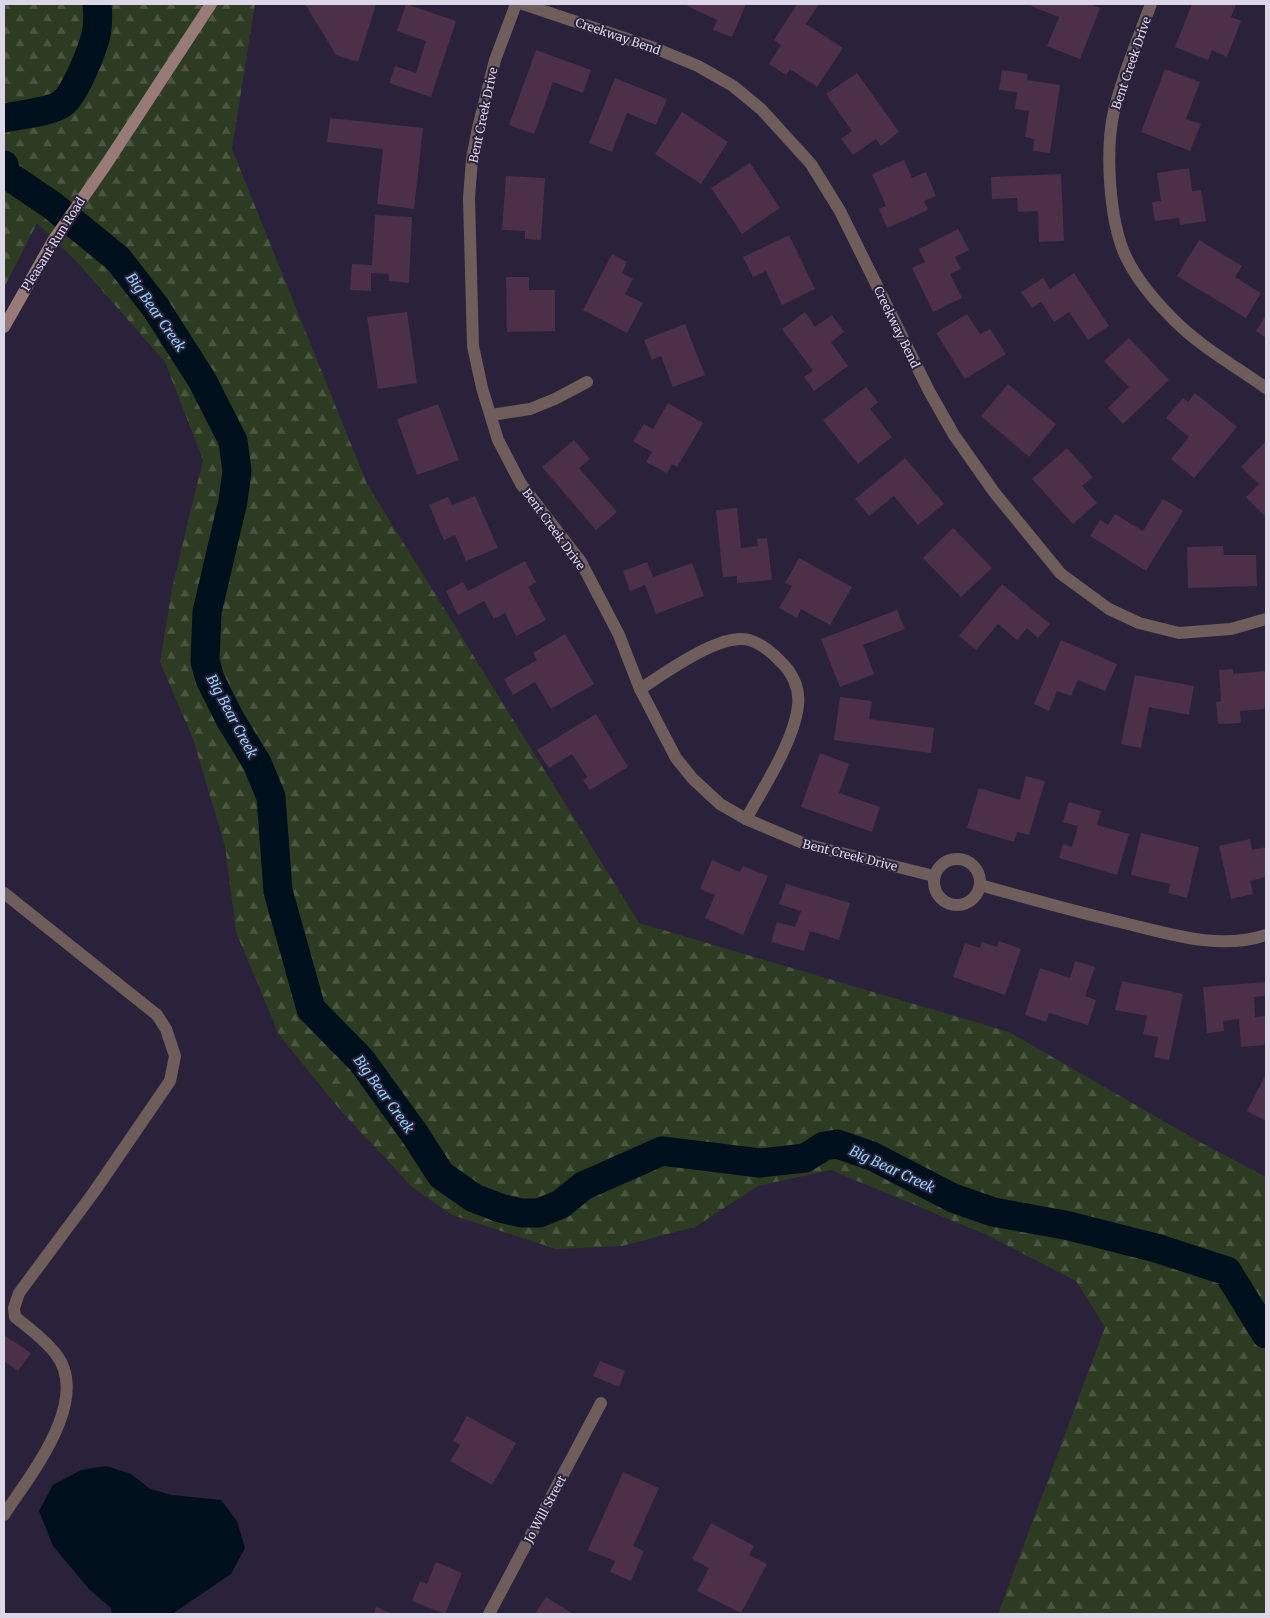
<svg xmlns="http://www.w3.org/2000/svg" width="1270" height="1618" font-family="Merriweather,serif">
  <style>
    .forest { fill: url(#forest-firs) }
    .water { fill: #000f1c }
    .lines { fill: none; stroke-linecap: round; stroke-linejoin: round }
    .river { stroke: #000f1c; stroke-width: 29 }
    .building { fill: #4b3047 }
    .minor { stroke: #6f5d5c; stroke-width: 12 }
    .secondary { stroke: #987b79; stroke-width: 12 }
    .labels { text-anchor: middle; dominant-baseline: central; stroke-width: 4; stroke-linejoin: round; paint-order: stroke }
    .street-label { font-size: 12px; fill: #dbd7e7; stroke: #29223a }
    .water-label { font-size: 14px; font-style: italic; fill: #92d3f9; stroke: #29223a }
  </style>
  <defs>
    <pattern id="forest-firs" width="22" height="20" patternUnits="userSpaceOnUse" patternTransform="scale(1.25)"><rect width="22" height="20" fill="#2d3b22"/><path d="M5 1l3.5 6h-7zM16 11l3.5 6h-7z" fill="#4b5742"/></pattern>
  </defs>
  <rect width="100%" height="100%" fill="#29223a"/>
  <path class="forest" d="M4,4H255L232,149L367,484L639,923L1009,1032L1200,1142L1266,1177V1614H998L1105,1327L1076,1281L987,1235L831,1170L758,1186L695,1227L622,1246L556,1249L452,1215L412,1187L342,1112L279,1035L236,932L225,846L193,739L160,662L172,588L203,460L165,362L77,262L37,223L4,288Z"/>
  <path class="water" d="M106,1466L131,1474L150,1489L172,1495L221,1500L237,1521L245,1548L231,1574L172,1614H112L111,1608L89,1589L53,1546L39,1511L53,1485L81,1470Z"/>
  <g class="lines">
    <g class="river">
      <path d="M4,118C18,115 54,112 64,102C76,91 92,51 96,35C98,25 98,14 97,4"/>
      <path d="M4,165L6,174L53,206L118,259L156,308L202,380L233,441L237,471L233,501L207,612L205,661L210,679L230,719L257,763L271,797L278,891L311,1009L361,1060L414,1133L441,1175L474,1198L500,1208L521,1213H539L561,1204L583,1186L662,1151L760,1163L805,1158L824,1146L837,1144L872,1156L953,1198L993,1212L1065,1225L1156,1248L1227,1271L1266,1334"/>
    </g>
  </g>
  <g class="building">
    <path d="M305,4H376L358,62L336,55Z"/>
    <path d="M406,4L456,21L431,97L389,83L395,66L416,73L426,41L397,31Z"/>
    <path d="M688,4H746L732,37L713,30L717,20L687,6Z"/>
    <path d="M797,4H819L806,24L843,48L817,87L790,69L786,75L769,64L781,45L774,40Z"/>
    <path d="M1032,4H1090L1100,8L1080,59L1047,46L1059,17L1031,6Z"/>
    <path d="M1192,4H1233L1236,5L1231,17L1241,21L1227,57L1212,50L1208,60L1175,47Z"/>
    <path d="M536,50L591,70L583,93L553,82L534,134L509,125Z"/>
    <path d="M1165,69L1200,82L1186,119L1201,124L1190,151L1141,132Z"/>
    <path d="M1002,70L1028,74L1027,80L1060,85L1050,153L1033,151L1034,139L1025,137L1029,111L1015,109L1017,92L999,90Z"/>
    <path d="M857,73L899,132L881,146L876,139L853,155L841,139L852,131L826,94Z"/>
    <path d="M615,78L667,99L656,125L627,113L612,152L589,143Z"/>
    <path d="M682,112L728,142L701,184L655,154Z"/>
    <path d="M330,118L423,128L414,209L377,204L383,149L327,142Z"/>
    <path d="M904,160L912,178L926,172L936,196L924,201L928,210L887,228L879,209L886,206L872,174Z"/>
    <path d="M750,163L780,208L742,234L711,188Z"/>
    <path d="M1189,168L1192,191L1201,190L1206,221L1180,225L1179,218L1155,221L1152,202L1161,201L1157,173Z"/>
    <path d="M1061,174L1064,241L1039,242L1038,211L1018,212L1017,198L992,199L991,177Z"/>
    <path d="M506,176L545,178L541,240L525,239V231L502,230Z"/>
    <path d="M375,215L412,217L409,283L389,281V274L371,273V291L350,290L352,264L372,265Z"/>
    <path d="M958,229L969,250L955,257L961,269L950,274L962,298L933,312L912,268L925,262L919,249Z"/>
    <path d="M789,235L815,289L782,305L766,271L753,277L743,257Z"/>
    <path d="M1199,240L1242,266L1235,277L1261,293L1246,318L1177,276Z"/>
    <path d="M612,254L627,262L622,273L633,279L625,294L643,303L627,333L583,310Z"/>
    <path d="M1074,273L1109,326L1088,340L1069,312L1054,322L1041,302L1032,308L1021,292L1043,278L1050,289Z"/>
    <path d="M506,277H529V290H555V331L507,332Z"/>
    <path d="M407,312L417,383L378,389L367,317Z"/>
    <path d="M805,312L815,327L832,315L844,332L831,342L848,366L814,391L804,377L813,371L782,329Z"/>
    <path d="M967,314L980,334L990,329L1006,354L965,379L936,333Z"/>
    <path d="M1266,315V338L1256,331Z"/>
    <path d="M685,324L705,375L673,387L661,356L652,360L644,340Z"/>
    <path d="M1129,338L1169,380L1123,424L1108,408L1129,387L1104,361Z"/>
    <path d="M1008,384L1056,424L1029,457L981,416Z"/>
    <path d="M866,387L878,402L870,409L892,437L858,464L823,420Z"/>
    <path d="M1195,393L1237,427L1194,478L1171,459L1189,437L1166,418L1183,398L1188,402Z"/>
    <path d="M668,403L703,423L677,467L672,464L667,473L646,462L652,452L633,441L644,424L653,429Z"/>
    <path d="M438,404L459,460L417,475L397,419Z"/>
    <path d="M574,440L590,459L579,468L617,512L596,530L542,467Z"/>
    <path d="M1266,441V517L1246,497L1259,484L1241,467Z"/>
    <path d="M1067,448L1093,477L1082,486L1097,503L1073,524L1032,479Z"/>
    <path d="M905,458L944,504L918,525L894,496L869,516L855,499Z"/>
    <path d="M475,496L498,548L466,561L455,535L444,540L429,505L448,497L452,505Z"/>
    <path d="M1163,499L1183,511L1146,571L1090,536L1100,520L1108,525L1115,514L1143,531Z"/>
    <path d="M737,508L741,548L758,546L757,539L767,538L772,580L737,583V576L723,577L716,510Z"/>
    <path d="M953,528L992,568L961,597L923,558Z"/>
    <path d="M1223,546L1224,555H1256L1257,586L1188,588L1187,547Z"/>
    <path d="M799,558L852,587L830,625L801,609L797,618L779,608L792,586L785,583Z"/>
    <path d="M525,561L536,582L528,587L546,620L516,636L505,613L494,619L484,601L458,615L446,591L463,582L468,591Z"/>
    <path d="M647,562L653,577L692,563L704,596L656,614L645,585L630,591L623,571Z"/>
    <path d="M1002,584L1050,624L1038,638L1027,628L1017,640L998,624L976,650L959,636Z"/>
    <path d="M897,610L905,629L863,645L874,674L840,687L821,639Z"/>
    <path d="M565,634L594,684L551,709L535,682L513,695L504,679L537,660L533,653Z"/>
    <path d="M1061,640L1117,664L1105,691L1078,680L1071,696L1057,691L1049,711L1034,704Z"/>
    <path d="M1233,669V674L1266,671V709L1240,711L1241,723L1218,724L1216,702L1221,701L1219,670Z"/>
    <path d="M1135,675L1194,686L1189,715L1149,707L1141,748L1121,744Z"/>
    <path d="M840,697L872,701L869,719L934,728L931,753L834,740Z"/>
    <path d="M596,714L628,767L590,790L583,780L587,777L572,754L549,768L537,750Z"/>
    <path d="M820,753L849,764L839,793L880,807L872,832L801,807Z"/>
    <path d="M1026,776L1045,781L1029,835L1017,832L1014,842L967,828L979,788L1020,800Z"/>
    <path d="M1069,802L1101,811L1097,825L1129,834L1117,875L1059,858L1063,844L1072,847L1078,826L1063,822Z"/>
    <path d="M1141,833L1199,847L1187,898L1168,893L1170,884L1131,875Z"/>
    <path d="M1250,839L1252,850L1266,847V877L1250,881L1253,894L1231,899L1219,846Z"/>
    <path d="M712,860L740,872L743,866L768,876L743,935L705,918L715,895L700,889Z"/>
    <path d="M786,884L850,903L839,940L810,931L804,951L771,942L777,922L795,927L801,911L779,904Z"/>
    <path d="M999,941L1021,949L1005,995L953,977L965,943L980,948L982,942L997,947Z"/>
    <path d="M1075,961L1095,967L1085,996L1096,1000L1088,1025L1049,1013L1046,1022L1025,1015L1040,968L1070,978Z"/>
    <path d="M1122,981L1183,994L1169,1060L1154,1057L1158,1037L1143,1034L1147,1016L1115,1010Z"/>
    <path d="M1266,982V996L1254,997L1255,1017L1266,1016V1045L1241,1047L1239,1019L1223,1021L1224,1031L1207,1033L1203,987Z"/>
    <path d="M1266,1074V1121L1247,1111Z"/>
    <path d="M4,1335L31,1353L18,1371L4,1361Z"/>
    <path d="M600,1361L625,1371L619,1387L593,1376Z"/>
    <path d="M467,1416L516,1443L492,1485L450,1461L460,1445L453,1441Z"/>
    <path d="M623,1472L659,1488L633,1546L644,1551L631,1581L610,1572L615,1561L588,1550Z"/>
    <path d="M711,1523L754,1546L749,1555L767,1564L741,1613L697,1591L709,1568L692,1559Z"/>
    <path d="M436,1562L462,1573L445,1614L412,1601L420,1581L427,1584Z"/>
    <path d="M546,1597L573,1614H535Z"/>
    <path d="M376,1607L393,1614H374Z"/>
  </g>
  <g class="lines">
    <g class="minor">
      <path d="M516,4L495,60L478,128L472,159L469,198L473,346L482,388L498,440L521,484L581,562L619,635L640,689L676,758L693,779L720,804L746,819L805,844L934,876"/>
      <path d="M523,4L657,49L698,66L733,86L761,109L811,164L840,211L929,391L954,435L994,492L1061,574L1109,609L1139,623L1179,633L1231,629L1266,619"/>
      <path d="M1151,4C1138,39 1123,74 1114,111C1105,150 1109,221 1126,257C1137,280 1154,300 1172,318C1199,346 1235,366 1266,388"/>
      <path d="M491,415L530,409L555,399L587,382"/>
      <path d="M640,689C664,674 720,632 749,640C760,643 773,653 780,661C792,672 800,688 798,705C795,739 763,789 746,819"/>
      <circle cx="957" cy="882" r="23"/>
      <path d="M980,885C1027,898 1073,911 1120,922C1167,933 1218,951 1266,935"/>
      <path d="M4,893L157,1015L166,1029L175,1056L170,1081L94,1192L19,1293L14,1308L15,1317C29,1328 44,1339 55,1353C93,1400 29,1476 4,1515"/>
      <path d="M489,1614L601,1403"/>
    </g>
    <path class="secondary" d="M4,327L53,241L107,163L211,4"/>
  </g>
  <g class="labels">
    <g class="street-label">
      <text transform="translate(618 36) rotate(19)">Creekway Bend</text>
      <text transform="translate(1131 63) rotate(-71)">Bent Creek Drive</text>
      <text transform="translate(483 115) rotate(-78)">Bent Creek Drive</text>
      <text transform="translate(53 244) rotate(-58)">Pleasant Run Road</text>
      <text transform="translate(897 327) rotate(64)">Creekway Bend</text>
      <text transform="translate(554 529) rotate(54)">Bent Creek Drive</text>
      <text transform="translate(850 855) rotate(14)">Bent Creek Drive</text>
      <text transform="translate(545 1509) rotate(-62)">Jo Will Street</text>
    </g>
    <g class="water-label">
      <text transform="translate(156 312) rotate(55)">Big Bear Creek</text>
      <text transform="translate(232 716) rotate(62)">Big Bear Creek</text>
      <text transform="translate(384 1094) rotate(54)">Big Bear Creek</text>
      <text transform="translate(892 1169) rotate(25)">Big Bear Creek</text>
    </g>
  </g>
  <rect width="1270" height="1618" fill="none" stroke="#dbd7e7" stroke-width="10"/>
</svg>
